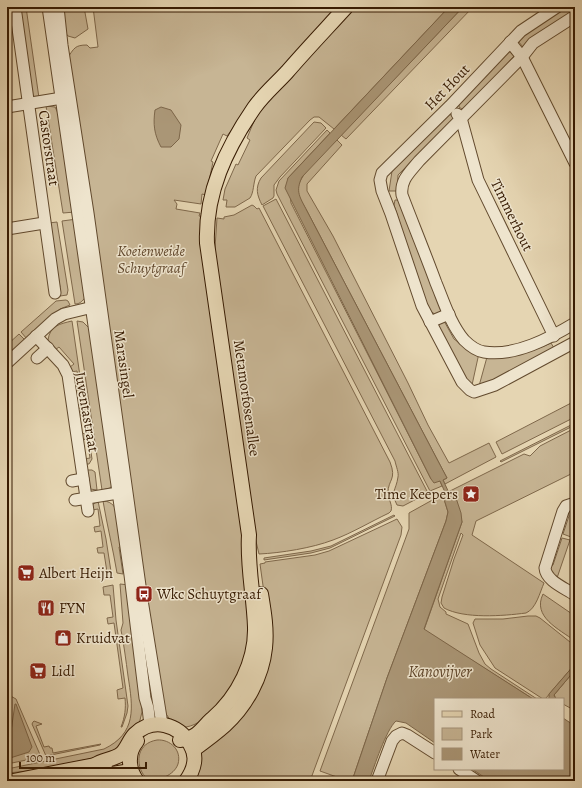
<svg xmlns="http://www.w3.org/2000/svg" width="582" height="788" font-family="Alegreya,serif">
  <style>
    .green { fill: #c7b594; stroke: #7f684b }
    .water { fill: #aa9676; stroke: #7c6548 }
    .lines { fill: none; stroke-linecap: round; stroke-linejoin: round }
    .minor-casing { stroke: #624a2e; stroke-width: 13 }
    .major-casing { stroke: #371b02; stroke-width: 16 }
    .minor { stroke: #eee4cd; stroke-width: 11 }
    .major { stroke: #e5d5b2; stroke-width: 14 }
    .labels { text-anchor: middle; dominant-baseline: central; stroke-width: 3; stroke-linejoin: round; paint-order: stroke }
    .street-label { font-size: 15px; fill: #371b02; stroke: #eee4cd }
    .park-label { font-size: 15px; font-style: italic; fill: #62492e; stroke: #eee4cd }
    .poi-label { font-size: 15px; fill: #371b02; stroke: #eee4cd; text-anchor: start }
    .water-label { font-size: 16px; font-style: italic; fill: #5f462b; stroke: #eee4cd }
  </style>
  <rect width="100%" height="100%" fill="#e5d5b2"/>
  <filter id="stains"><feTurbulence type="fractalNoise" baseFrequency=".005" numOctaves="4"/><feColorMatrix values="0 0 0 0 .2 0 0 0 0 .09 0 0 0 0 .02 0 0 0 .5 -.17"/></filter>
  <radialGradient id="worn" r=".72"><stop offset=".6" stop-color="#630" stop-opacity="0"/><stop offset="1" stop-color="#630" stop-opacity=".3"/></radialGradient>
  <g class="green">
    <path d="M17,7H26L39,98H34L30,96Z"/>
    <path d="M61,7H84L88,29L75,38L68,36L63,30Z"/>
    <path d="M93,7H340L251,104L227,136L223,134L211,161L213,162L206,195L202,194L201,204L174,200L177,204L176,209L200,213L199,216L205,217L243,525L249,633C244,666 235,686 212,710C204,718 198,725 186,727L171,721L162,708L67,59C74,48 75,45 87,45L90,48L98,47Z"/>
    <path d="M352,7H449L334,129L319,117H314L310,120L256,176C253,184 254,192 250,198L235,207H226L227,200H223L225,189L236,164L238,165L250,140L247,138L257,114L264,105Z"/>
    <path d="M463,7H473L346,139L341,135Z"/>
    <path d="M567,7H575V10L530,39L523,47L518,41L529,31Z"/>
    <path d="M513,50L514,56L466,107L462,109L459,107V103L509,51Z"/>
    <path d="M46,106L55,107L61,119L75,212L63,213Z"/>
    <path d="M449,114L455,117L398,175L397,191H389L392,171Z"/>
    <path d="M314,122L321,123L326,128L280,177L274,185V196L273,198L262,205C257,195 255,188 261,178Z"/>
    <path d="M327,130L330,133L288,178L291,203L431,479L440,481L442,486L430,491L277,194L276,190L279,181Z"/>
    <path d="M337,140L342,145L307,184V191L333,236L408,383L428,425L449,463L489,443L496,457L445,484L443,480L447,478L438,461L307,211C304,205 298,198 298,191C296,176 327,150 337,140Z"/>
    <path d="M276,199L428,493L403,506L397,505C390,491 396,491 398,477C399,473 396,466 395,461L263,206Z"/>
    <path d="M395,200H400L441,310L439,313L436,315L429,310L418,279L394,205Z"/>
    <path d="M252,205L254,206L257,209L259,208L390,462C397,480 388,479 388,493C388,499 393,505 391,511L389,513C370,522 352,533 333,540C312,548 281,553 259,554L255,537L216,266L215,248L217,218L224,219V217L234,215Z"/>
    <path d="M77,219L87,295C83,300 81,304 75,304L62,221Z"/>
    <path d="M57,222L68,290L67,295L60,296L57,288L60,287L49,223Z"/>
    <path d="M66,300L68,301L70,305L60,309L27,339L21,332L56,301Z"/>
    <path d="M72,321L92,459L89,464H85L84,459L90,458L87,439L81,440V434L86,433L84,415H77L76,409L83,408L80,390H74L73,384L79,383L77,371L71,372L70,367L74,364L59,347L55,350L48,340C50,326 59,324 72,321Z"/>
    <path d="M77,321L83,322L90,329L114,483L110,488L102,490Z"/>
    <path d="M444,321L454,339L471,352L479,353L472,385L466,378L439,328L438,325L440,322Z"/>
    <path d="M19,334L25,340L9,355H7V345Z"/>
    <path d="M551,343L554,348L489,382L479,386L487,357C510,359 530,352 551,343Z"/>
    <path d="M575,401V417L502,454L496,442Z"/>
    <path d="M575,423V425L501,462L500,461Z"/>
    <path d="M575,428V472L476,521L472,535L544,583C540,592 536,609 526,613C503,616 464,619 444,608L441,603L442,597L454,559L463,535L461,533L438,599L440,607L446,612V614L468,624L479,653L485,664L491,669L537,699H533L424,630L462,522L455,495H450L448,492L524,454L530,456L540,446Z"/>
    <path d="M86,470H92L95,472L97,490L90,489Z"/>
    <path d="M445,493L447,497L444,499L448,512L446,521L387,678L352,781H348L320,771L409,529V513Z"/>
    <path d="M98,501L106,539L112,578L102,579L101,573L107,572L104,553H98L97,548L103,547L101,531L95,532L94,527L100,526L98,509L92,510V505Z"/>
    <path d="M103,501C122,501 121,532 123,546L119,547L123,574L117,573C113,549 107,525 103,501Z"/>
    <path d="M575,508V525L571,537L563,534L569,516L567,511Z"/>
    <path d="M394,515L395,516L330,548L311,553L264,560V558L311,551L331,546Z"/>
    <path d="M397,519L402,527L401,535L310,781H189L200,753L219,735L265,600L260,564L265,563V562L315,555L329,551Z"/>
    <path d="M562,538L570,540L557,578L551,574L550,567L553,565Z"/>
    <path d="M120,584L129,585L141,699L142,712L139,724L123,746L109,755L29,771L7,773V769L104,749C137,733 133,708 128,676C126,661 124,645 121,630L123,623Z"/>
    <path d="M113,585L116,620L128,706L127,713L122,727H121C125,717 126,708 125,698L118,699L117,690L123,688L114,623L108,624L107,618L113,617L110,595H104L103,587Z"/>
    <path d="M543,594L575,616V641C559,629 532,617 543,594Z"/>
    <path d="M528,616H536L540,618L575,646V664L546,698L547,699H543L495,668L480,645L473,623L475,619H503Z"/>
    <path d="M575,670V708L572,709L563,704V699H556L554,695Z"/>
    <path d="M7,694L16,699L41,757L7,764Z"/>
    <path d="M34,721L42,724L36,726L44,747L49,746L50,748H52L53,753L101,744L100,745L46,756L32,724L33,722Z"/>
    <path d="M157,740C170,739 182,750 178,764C176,770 171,774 165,777C163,778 162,780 160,781C140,788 126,745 157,740Z"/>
  </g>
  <g class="water">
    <path d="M449,7H463L302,177C295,192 300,197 307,211L438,461L447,478L443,480L450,495L452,494L455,495L461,513L462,522L424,629L533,699H435V743L406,723L396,721C386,730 374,767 369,781H352L387,678L446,521L448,512L444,499L447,497L440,481L434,483L431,479L285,188L288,178Z"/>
    <path d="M161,107L171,110L181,125L179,139L171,147H161C154,134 153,124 155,110Z"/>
    <path d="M575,664V670L554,695L556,699H549V694Z"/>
    <path d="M15,704H16L32,747L29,752L7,759Z"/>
    <path d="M563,718L575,726V781H490L472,769H563Z"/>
  </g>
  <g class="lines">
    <g class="minor-casing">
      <g id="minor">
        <path d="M15,7L55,293"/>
        <path d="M48,7L130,575L145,698L148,708L150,725"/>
        <path d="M58,7L62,45L88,213L142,600L162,724"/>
        <path d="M557,7L521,31L450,106L382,173L380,180L382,191L391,214L422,306L462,382L470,390L474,392L495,385L575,342"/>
        <path d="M575,16L533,43L522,57L419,161C410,172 400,180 402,195C413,224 425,253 436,283C444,302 450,323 464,340C469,345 477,351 484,352C515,357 550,338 575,323"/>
        <path d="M510,42L522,57L575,163"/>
        <path d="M7,107L68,97"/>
        <path d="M457,114L461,118L478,180L554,336"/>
        <path d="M7,229L44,223"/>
        <path d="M430,322L449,314"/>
        <path d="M36,336L63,365L68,375L88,511"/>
        <path d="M37,358L48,348"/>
        <path d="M7,363L55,319L64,314L97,306"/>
        <path d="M72,481L83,479"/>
        <path d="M75,500L124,492"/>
        <path d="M575,503L566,506L563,511L545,568C546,581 565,588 575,595"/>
        <path d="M459,769L477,781"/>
        <path d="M377,781L392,741L396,736L402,733L407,735L435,753"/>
      </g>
    </g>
    <g class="major-casing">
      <g id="major">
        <path d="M180,740C198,738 200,730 212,719C238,697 256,661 255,627C254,596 247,566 249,535L207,243C205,193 226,149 254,108C263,95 276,84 287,72C306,50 326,29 346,7"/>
        <path d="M193,750C204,742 215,734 225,725C246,706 262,677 265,648C267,630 264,612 261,594"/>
        <path d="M95,765C103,760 115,759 121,754C127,749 129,740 135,734C153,717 178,724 190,744C198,756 194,770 186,781"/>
        <path d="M13,781L95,765H105"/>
        <path d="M78,781L106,775L131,771"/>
        <path d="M137,781C128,769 127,753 137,741"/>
      </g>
    </g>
    <use href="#minor" class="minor"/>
    <use href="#major" class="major"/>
  </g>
  <defs>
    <g id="sight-square" transform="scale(0.9)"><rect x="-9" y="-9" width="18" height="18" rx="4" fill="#8f2418" stroke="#eee4cd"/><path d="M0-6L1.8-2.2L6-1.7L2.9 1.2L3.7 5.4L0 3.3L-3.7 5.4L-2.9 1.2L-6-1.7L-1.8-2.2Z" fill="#fff"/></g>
    <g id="supermarket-square" transform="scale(0.9)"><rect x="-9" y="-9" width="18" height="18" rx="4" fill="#8f2418" stroke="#eee4cd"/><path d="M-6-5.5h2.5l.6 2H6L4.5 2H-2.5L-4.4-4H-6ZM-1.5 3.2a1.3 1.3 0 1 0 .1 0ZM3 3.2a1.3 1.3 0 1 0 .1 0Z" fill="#fff"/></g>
    <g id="bus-square" transform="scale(0.9)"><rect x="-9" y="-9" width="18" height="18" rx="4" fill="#8f2418" stroke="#eee4cd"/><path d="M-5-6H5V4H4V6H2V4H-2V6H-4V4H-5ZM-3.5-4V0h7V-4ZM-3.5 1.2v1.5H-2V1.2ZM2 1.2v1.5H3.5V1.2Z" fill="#fff"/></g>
    <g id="restaurant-square" transform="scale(0.9)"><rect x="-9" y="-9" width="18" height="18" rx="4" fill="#8f2418" stroke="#eee4cd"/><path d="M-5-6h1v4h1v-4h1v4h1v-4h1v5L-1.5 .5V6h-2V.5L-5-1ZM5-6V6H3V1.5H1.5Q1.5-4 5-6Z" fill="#fff"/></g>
    <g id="shop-square" transform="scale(0.9)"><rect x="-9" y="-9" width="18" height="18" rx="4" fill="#8f2418" stroke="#eee4cd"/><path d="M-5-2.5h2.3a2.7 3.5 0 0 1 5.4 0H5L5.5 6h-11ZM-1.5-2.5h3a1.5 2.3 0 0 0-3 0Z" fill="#fff"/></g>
  </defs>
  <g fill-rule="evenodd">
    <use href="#sight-square" x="471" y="494"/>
    <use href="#supermarket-square" x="26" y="573"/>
    <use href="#bus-square" x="144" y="594"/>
    <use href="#restaurant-square" x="46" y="608"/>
    <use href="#shop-square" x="63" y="638"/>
    <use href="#supermarket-square" x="38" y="671"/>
  </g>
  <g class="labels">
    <g class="street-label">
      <text transform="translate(447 87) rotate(-46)">Het Hout</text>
      <text transform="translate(49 148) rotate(82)">Castorstraat</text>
      <text transform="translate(512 215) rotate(64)">Timmerhout</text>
      <text transform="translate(124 364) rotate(82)">Marasingel</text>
      <text transform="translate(247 398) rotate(82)">Metamorfosenallee</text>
      <text transform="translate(87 412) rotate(80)">Juventastraat</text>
    </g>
    <g class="park-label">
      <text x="151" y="251">Koeienweide<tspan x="151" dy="17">Schuytgraaf</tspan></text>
    </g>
    <g class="poi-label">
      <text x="458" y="494" text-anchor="end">Time Keepers</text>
      <text x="39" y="573">Albert Heijn</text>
      <text x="157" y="594">Wkc Schuytgraaf</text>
      <text x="59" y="608">FYN</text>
      <text x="76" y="638">Kruidvat</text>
      <text x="51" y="671">Lidl</text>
    </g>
    <g class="water-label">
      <text x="440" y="672">Kanovijver</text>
    </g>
  </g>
  <rect width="582" height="788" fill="none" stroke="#e5d5b2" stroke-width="24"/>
  <rect x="8" y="8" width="566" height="772" fill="none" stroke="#371b02" stroke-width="2"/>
  <rect x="12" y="12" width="558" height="764" fill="none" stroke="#371b02"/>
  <rect x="434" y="698" width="130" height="72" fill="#eee4cd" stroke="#a5947c"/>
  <rect x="442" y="711" width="20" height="6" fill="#e5d5b2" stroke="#a5947c"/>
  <text x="470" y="718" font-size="12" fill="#371b02">Road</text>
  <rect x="442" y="728" width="20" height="12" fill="#c7b594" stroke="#a5947c"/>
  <text x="470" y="738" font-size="12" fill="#371b02">Park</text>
  <rect x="442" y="748" width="20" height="12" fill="#aa9676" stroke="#a5947c"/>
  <text x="470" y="758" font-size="12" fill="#371b02">Water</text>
  <path d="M20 762v6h126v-6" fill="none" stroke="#371b02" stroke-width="2"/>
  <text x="26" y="762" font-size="12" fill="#371b02" stroke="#eee4cd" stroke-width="3" paint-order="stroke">100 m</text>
  <rect width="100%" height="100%" filter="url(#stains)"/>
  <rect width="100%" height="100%" fill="url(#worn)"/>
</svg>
